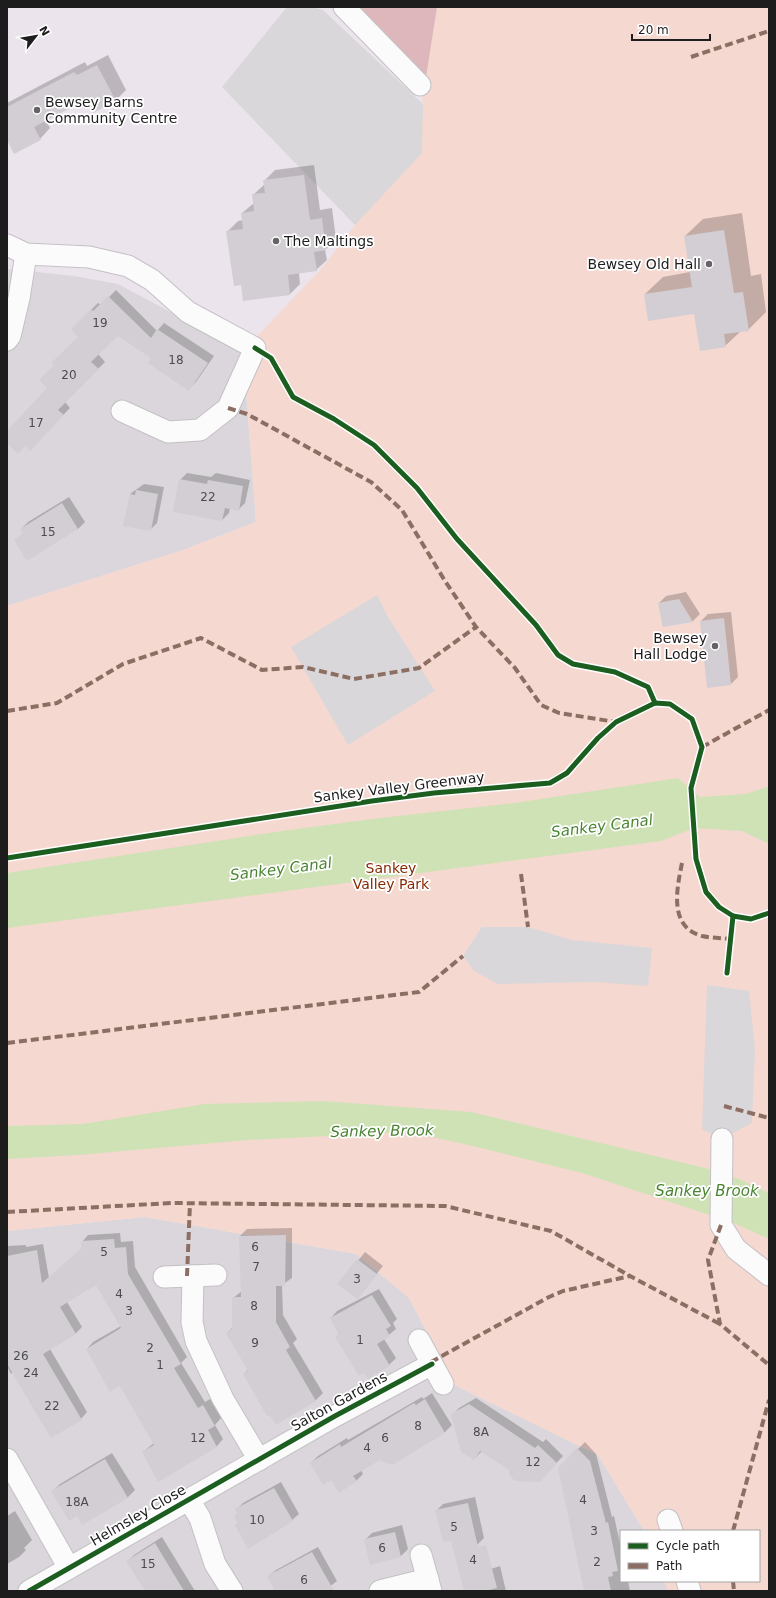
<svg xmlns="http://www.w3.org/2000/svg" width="776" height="1598" font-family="'DejaVu Sans',sans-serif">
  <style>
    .residential { fill: #dad6db }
    .forest { fill: #deb7bd }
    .park { fill: #f5d8d0 }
    .parking { fill: #dad7da }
    .water { fill: #cfe2b5 }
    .shadow { fill: #0003 }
    .building { fill: #d2ced4 }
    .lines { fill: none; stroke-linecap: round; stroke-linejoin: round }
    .minor-casing { stroke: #c4c1c4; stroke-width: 23 }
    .minor { stroke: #fcfbfc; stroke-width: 21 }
    .quiet { stroke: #8d6e63; stroke-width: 4; stroke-dasharray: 8 4; stroke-linecap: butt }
    .cycleway-casing { stroke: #fff; stroke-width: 8 }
    .cycleway { stroke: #1b5e20; stroke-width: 5 }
    .poi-dot { fill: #656365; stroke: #fff; stroke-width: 1.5 }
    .labels { text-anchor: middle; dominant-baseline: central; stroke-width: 3.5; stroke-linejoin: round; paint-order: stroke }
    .number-label { font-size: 12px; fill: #4c4b4d }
    .poi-label { font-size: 14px; fill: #1d1d1d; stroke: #fff; text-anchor: start }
    .street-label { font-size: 14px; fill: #1d1d1d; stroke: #fff }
    .park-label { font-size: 14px; fill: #842901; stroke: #fff }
    .water-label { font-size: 15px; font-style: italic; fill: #4a8433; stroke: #fff }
  </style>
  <rect width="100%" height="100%" fill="#ebe4ec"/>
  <g class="residential">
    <path d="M7,269L74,276L118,284L243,351L256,522L183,550L7,606Z"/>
    <path d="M145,1217L356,1254L409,1298L454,1385L598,1455L644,1531H621V1581H664L668,1591H7V1231Z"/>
  </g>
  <path class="forest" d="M360,7H591L426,77Z"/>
  <path class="park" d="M437,7H769V1591H668L664,1581H759V1531H644L598,1455L454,1385L409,1298L356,1254L145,1217L7,1231V606L183,550L256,522L243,351L323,267L355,225L423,104L420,85L426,77Z"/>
  <g class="parking">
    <path d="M287,7H312L323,10L423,104L422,153L355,225L222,87Z"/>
    <path d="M377,595L388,617L435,691L348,745L291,647Z"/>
    <path d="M482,927H528L572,940L652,948L648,986L596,982L498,984L474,971L463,956Z"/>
    <path d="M707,985L749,991L755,1049L752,1123L722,1139L702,1129Z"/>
  </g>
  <g class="water">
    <path d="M678,778L700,797L746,794L769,786V844L742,831L694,828L661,841L7,928V873L289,830L380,818L515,803Z"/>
    <path d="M323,1101L471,1112L709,1169L739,1179L769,1193V1239L734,1223L582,1173L473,1146L409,1132L247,1140L78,1155L7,1159V1126L83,1124L204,1104Z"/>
  </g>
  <g class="shadow">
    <path d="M108,55L126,90L116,100L94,112L87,98L46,120L50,128L40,139L7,140V103L85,62L87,66Z"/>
    <path d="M314,165L320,210L332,208L336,239L325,250L327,260L316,270L299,273L300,284L290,294L244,300L242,284L227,232L238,221L243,220L242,213L254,203L253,195L265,184L264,181L275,170Z"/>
    <path d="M742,213L751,276L761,274L766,312L748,330L741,331L725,346L695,313L645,294L663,277L690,272L685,236L703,219Z"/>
    <path d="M116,290L157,331L164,323L214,356L196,382L189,389L153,357L118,334L98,354L105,362L65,402L70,408L37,442L26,445L9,443L7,445V432L49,388L79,337L72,329L98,303L101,305Z"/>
    <path d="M187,473L211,477L216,473L250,480L245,503L238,510L230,508L229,513L222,520L180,480Z"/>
    <path d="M144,484L164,487L157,523L150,530L130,494Z"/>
    <path d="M69,497L85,522L78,529L16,540L24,533L21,529L28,522Z"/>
    <path d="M686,592L700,614L693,621L663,626L659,603L666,596Z"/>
    <path d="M731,612L738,677L731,684L701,621L708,614Z"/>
    <path d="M292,1228V1278L282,1285L283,1315L297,1339L293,1343L323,1393L316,1400L276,1424L244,1374L248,1370L227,1333L233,1327V1298L242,1291L240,1236L247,1229Z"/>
    <path d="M120,1233L121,1242L133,1241L135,1267L187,1357L181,1363L205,1402L210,1399L221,1418L215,1425L223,1439L217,1446L158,1480L143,1452L154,1443L121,1385L87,1349L93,1342L121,1326L96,1284L67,1302L82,1327L76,1333L50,1349L87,1412L81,1419L13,1372L11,1374L7,1366V1246L26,1245V1247L43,1244L49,1278L82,1249V1242L88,1235Z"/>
    <path d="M365,1252L383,1266L357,1298L339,1284Z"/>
    <path d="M379,1289L397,1319L393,1323L396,1329L384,1339L396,1358L389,1365L365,1372L336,1337L339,1334L331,1318L337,1311Z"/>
    <path d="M432,1393L452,1425L445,1432L392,1464L380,1459L361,1470L363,1474L356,1481L331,1478L311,1463L318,1456L347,1438L348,1440L422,1397L423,1399Z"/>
    <path d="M476,1398L543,1442L546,1439L563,1456L546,1474L510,1470L482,1451L474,1459L452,1415L459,1408Z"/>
    <path d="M585,1442L596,1454L612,1517L614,1516L621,1548V1581H628L630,1591H586L559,1468Z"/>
    <path d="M112,1453L135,1490L128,1497L83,1523L78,1515L53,1491L60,1484Z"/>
    <path d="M281,1482L299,1514L292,1520L236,1525L239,1523L235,1516L238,1513L236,1510L243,1503Z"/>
    <path d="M475,1497L484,1538L477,1545L452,1539L436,1511L443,1504Z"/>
    <path d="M15,1511L32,1540L24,1548L26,1550L19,1557L7,1564V1516Z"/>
    <path d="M402,1525L408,1549L401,1556L365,1540L372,1533Z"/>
    <path d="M162,1537L195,1591H146L128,1561L134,1555Z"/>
    <path d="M318,1547L337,1581L324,1591H279L270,1575L276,1570Z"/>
    <path d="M500,1566L506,1591H465L470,1576Z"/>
  </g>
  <g class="building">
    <path d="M97,65L116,101L93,113L86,100L34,127L41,140L14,154L7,140V107L74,72L77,75Z"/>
    <path d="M304,175L310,220L322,218L326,250L314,252L317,271L288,275L290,295L243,301L241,285L234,286L226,231L243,229L241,213L254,211L252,194L265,193L263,180Z"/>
    <path d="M724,230L734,293L743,292L749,331L724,334L726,347L700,351L694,314L648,321L644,294L692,287L684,236Z"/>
    <path d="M108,296L151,338L157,329L208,363L189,391L148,363L151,358L118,336L91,362L99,369L58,410L64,415L30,451L26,446L18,454L7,443V431L47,388L39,380L54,365L52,362L78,337L71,329L91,309L93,311Z"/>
    <path d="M179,479L207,484L208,480L243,486L239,511L225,508L222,521L173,512Z"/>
    <path d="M136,490L158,494L151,531L123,526L130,494L135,495Z"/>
    <path d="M62,503L78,529L27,561L14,540L23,534L20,529Z"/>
    <path d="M679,599L693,622L663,627L658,603Z"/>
    <path d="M724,618L731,685L707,688L700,621Z"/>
    <path d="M286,1235L285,1286H276V1322L290,1347L286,1350L316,1401L276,1425L270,1415L267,1416L243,1374L248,1371L226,1333L232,1329V1297H241L239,1236Z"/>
    <path d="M114,1239L115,1248L126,1247L128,1274L181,1364L174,1368L198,1408L203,1405L215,1426L208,1430L217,1447L158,1482L142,1452L154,1445L120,1386L110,1392L86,1349L121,1328L96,1285L60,1307L76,1334L43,1354L82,1420L51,1438L7,1364V1256L37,1250L42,1283L81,1249V1241Z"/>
    <path d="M357,1259L377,1274L358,1299L337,1284Z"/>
    <path d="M372,1295L391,1326L386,1329L390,1336L377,1344L390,1366L368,1379L364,1373L359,1376L335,1337L339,1334L330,1318Z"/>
    <path d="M425,1399L445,1433L392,1465L380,1460L353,1476L357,1481L339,1493L331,1480L323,1485L310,1463L340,1444L341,1447L414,1403L416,1405Z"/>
    <path d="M469,1404L535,1448L538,1445L557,1463L540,1482L515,1481L509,1475V1470L480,1451L474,1460L461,1452L451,1414Z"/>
    <path d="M577,1448L590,1461L606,1523L608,1522L618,1571L612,1572L613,1576L608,1577L611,1591H584L558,1468Z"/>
    <path d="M105,1459L128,1498L82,1525L77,1516L69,1521L51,1491Z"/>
    <path d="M274,1488L293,1521L248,1549L235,1525L238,1524L234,1516L237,1514L235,1509Z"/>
    <path d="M468,1503L478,1547L486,1545L497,1588L485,1591H464L451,1541L443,1542L435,1510Z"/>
    <path d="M395,1532L401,1557L370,1565L364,1539Z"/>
    <path d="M155,1543L184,1591H145L126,1561Z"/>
    <path d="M312,1552L334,1591H275L267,1576Z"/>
  </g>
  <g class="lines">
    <g class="minor-casing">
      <g id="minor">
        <path d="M344,7L420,85"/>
        <path d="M7,245L26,254L89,257L128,266L152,280L188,312L255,348L228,408L200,430L168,432L122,411"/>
        <path d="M7,340L10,336L19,298L26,254"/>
        <path d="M722,1139L721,1225L736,1249L769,1275"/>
        <path d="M193,1276L192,1322L196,1341L223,1399L259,1460"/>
        <path d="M164,1277L216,1275"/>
        <path d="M419,1340L443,1384"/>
        <path d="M7,1459L69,1568"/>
        <path d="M189,1500L200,1518L215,1564L232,1591"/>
        <path d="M668,1520L672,1531"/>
        <path d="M421,1555L431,1591"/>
        <path d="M687,1581L690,1591"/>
        <path d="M29,1591L335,1416L432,1364"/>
        <path d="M380,1591L428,1579"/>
      </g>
    </g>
    <use href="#minor" class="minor"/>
    <g class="quiet">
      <path d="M691,57L769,31"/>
      <path d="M228,408L247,414L371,482L402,510L445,581L476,627L515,668L541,705L559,713L616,722"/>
      <path d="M7,711L57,703L123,664L201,638L262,670L303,667L354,679L419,668L476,627"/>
      <path d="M702,747L769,710"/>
      <path d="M682,863C677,888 668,927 702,936C711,938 721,938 730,939"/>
      <path d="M521,874L528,927"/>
      <path d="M7,1043L419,992L463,956"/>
      <path d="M724,1106L769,1118"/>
      <path d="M7,1212L172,1203L445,1206L551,1231L630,1276"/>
      <path d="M721,1225L708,1260L720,1324L769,1365"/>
      <path d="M187,1276L190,1203"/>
      <path d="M431,1362L549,1297L563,1291L630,1276L720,1324"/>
      <path d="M733,1531L769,1400"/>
      <path d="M733,1581L734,1591"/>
    </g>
    <g class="cycleway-casing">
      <g id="cycleway">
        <path d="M255,348L271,358L293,397L334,419L374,445L417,488L457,539L536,625L558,655L573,664L615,672L648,687L655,703"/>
        <path d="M7,858L372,801L434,793L550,783L567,773L598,738L616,722L655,703L670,704L692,719L702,747L691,788L696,859L706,892L719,907L733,916L751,919L769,913"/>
        <path d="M727,973L733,916"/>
        <path d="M29,1591L335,1416L432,1364"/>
      </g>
    </g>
    <use href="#cycleway" class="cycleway"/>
  </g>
  <g class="poi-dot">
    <circle cx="37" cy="110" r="4"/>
    <circle cx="276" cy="241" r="4"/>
    <circle cx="709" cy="264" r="4"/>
    <circle cx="715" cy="646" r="4"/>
  </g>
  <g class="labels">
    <g class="number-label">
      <text x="100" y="323">19</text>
      <text x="176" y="360">18</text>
      <text x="69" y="375">20</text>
      <text x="36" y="423">17</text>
      <text x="208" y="497">22</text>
      <text x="48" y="532">15</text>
      <text x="255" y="1247">6</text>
      <text x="104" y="1252">5</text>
      <text x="256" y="1267">7</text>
      <text x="357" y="1279">3</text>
      <text x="119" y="1294">4</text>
      <text x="254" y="1306">8</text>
      <text x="129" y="1311">3</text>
      <text x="360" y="1340">1</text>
      <text x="255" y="1343">9</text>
      <text x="150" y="1348">2</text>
      <text x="21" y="1356">26</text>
      <text x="160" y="1365">1</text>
      <text x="31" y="1373">24</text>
      <text x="52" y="1406">22</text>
      <text x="418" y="1426">8</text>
      <text x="481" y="1432">8A</text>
      <text x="198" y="1438">12</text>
      <text x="385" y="1438">6</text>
      <text x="367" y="1448">4</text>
      <text x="533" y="1462">12</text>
      <text x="583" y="1500">4</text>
      <text x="77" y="1502">18A</text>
      <text x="257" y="1520">10</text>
      <text x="454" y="1527">5</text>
      <text x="594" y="1531">3</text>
      <text x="382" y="1548">6</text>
      <text x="473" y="1560">4</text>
      <text x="597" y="1562">2</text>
      <text x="148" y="1564">15</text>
      <text x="304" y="1580">6</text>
    </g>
    <g class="poi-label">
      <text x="45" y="102">Bewsey Barns<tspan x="45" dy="16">Community Centre</tspan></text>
      <text x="284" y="241">The Maltings</text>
      <text x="701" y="264" text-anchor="end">Bewsey Old Hall</text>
      <text x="707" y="638" text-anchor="end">Bewsey<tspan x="707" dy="16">Hall Lodge</tspan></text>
    </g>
    <g class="street-label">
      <text transform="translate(399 787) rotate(-7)">Sankey Valley Greenway</text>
      <text transform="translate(339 1401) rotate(-29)">Salton Gardens</text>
      <text transform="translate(138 1515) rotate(-30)">Helmsley Close</text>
    </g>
    <g class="park-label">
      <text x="391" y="868">Sankey<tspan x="391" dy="16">Valley Park</tspan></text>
    </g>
    <g class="water-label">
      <text transform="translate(602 826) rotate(-7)">Sankey Canal</text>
      <text transform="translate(281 869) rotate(-7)">Sankey Canal</text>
      <text transform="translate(382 1131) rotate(-1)">Sankey Brook</text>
      <text x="707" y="1191">Sankey Brook</text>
    </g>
  </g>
  <rect width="776" height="1598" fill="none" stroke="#1d1d1d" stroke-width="16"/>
  <rect x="620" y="1530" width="140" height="52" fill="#ffffff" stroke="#a5a5a5"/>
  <rect x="628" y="1543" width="20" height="6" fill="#1b5e20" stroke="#a5a5a5"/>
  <text x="656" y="1550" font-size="12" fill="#1d1d1d">Cycle path</text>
  <rect x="628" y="1563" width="20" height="6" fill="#8d6e63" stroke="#a5a5a5"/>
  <text x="656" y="1570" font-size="12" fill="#1d1d1d">Path</text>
  <g transform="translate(36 36) rotate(59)" stroke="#ffffff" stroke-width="3" paint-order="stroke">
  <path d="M0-3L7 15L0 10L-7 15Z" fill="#1d1d1d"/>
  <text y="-6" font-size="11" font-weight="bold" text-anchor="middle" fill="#1d1d1d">N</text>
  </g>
  <path d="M632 34v6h78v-6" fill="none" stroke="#1d1d1d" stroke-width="2"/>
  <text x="638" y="34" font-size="12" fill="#1d1d1d" stroke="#ffffff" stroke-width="3" paint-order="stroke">20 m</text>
</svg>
